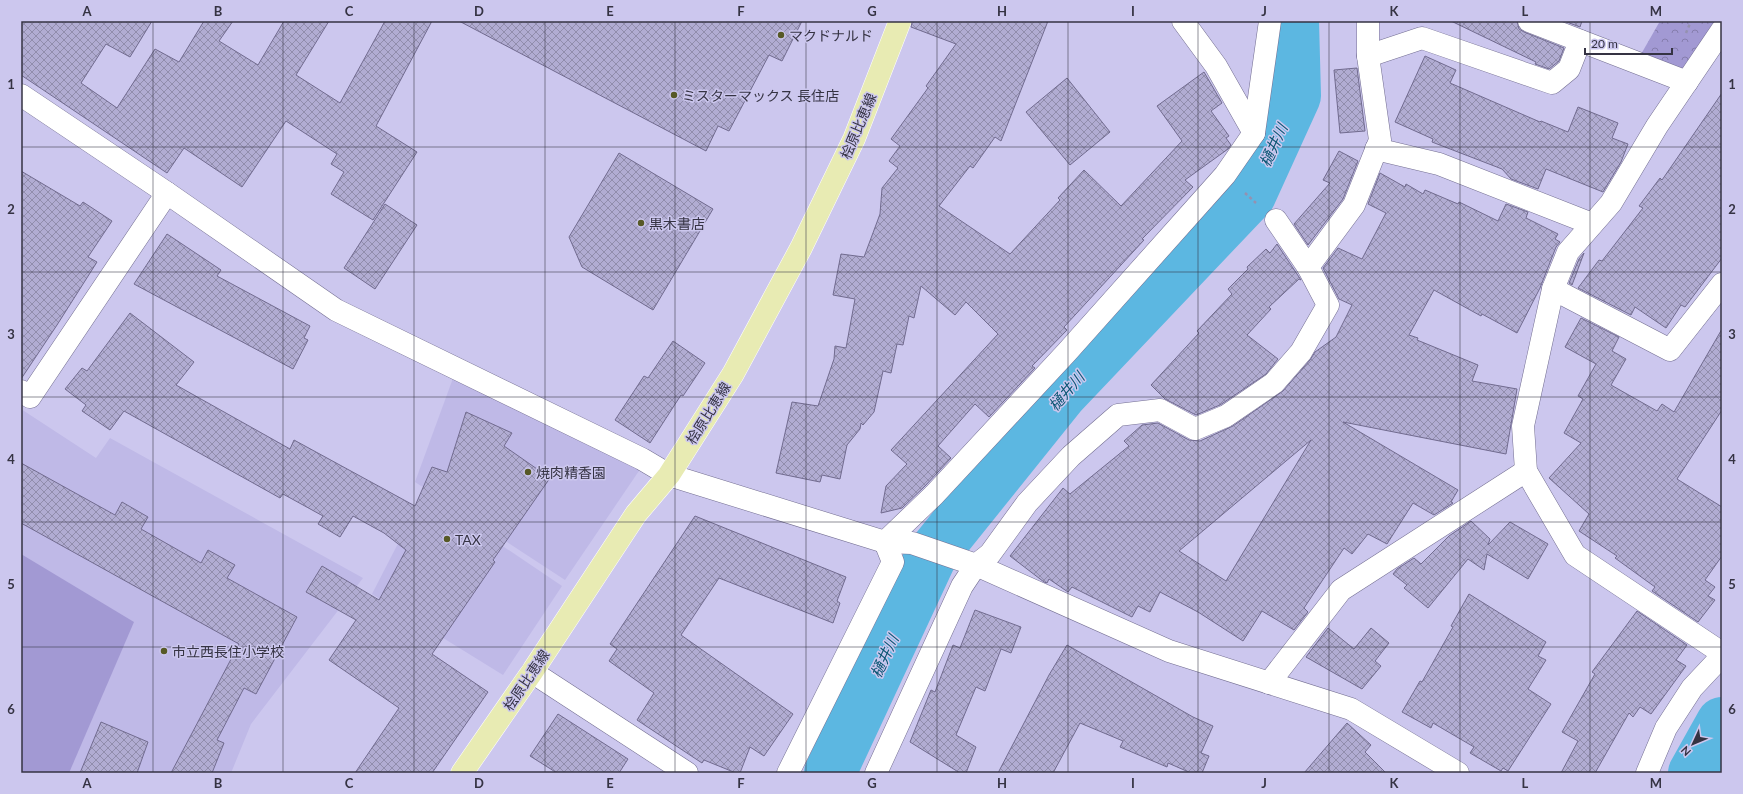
<svg xmlns="http://www.w3.org/2000/svg" width="1743" height="794" font-family="Lato,'Noto Sans JP',sans-serif">
  <style>
    .built { fill: #bfb9e7 }
    .park { fill: url(#park-crowns) }
    .garden { fill: #a299d3 }
    .lines { fill: none; stroke-linecap: round; stroke-linejoin: round }
    .river { stroke: #5cb7e1; stroke-width: 52 }
    .building { fill: url(#building-cross-hatch); stroke: #716b8f; fill-rule: evenodd }
    .minor-casing { stroke: #746f92; stroke-width: 23 }
    .major-casing { stroke: #fff; stroke-width: 23 }
    .path { stroke: #9591b0; stroke-width: 2.5; stroke-dasharray: 3 3; stroke-linecap: butt }
    .minor { stroke: #fff; stroke-width: 22 }
    .major { stroke: #e8ebb3; stroke-width: 22 }
    .grid { fill: none; stroke: #353343; stroke-width: 1; stroke-opacity: 0.55 }
    .poi-dot { fill: #575926; stroke: #ccc7ee; stroke-width: 1.5 }
    .labels { text-anchor: middle; dominant-baseline: central; stroke-width: 3; stroke-linejoin: round; paint-order: stroke }
    .poi-label { font-size: 14px; fill: #353343; stroke: #ccc7ee; text-anchor: start }
    .street-label { font-size: 14px; fill: #353343; stroke: #ccc7ee }
    .water-label { font-size: 15px; font-style: italic; fill: #0a5673; stroke: #ccc7ee }
    .neatline { fill: none; stroke: #353343; stroke-width: 1.5 }
    .grid-label { font-size: 13px; text-anchor: middle; font-weight: bold; fill: #353343 }
  </style>
  <defs>
    <pattern id="park-crowns" width="20" height="18" patternUnits="userSpaceOnUse"><rect width="20" height="18" fill="#a299d3"/><path d="M2 6a3 3 0 1 1 6 0M12 15a3 3 0 1 1 6 0" fill="none" stroke="#857dad"/></pattern>
    <pattern id="building-cross-hatch" width="8" height="8" patternUnits="userSpaceOnUse"><rect width="8" height="8" fill="#b1acd2"/><path d="M0 0l8 8M0 8l8-8" fill="none" stroke="#918dac"/></pattern>
  </defs>
  <rect width="100%" height="100%" fill="#ccc7ee"/>
  <g class="built">
    <path d="M456,370L645,462L565,580L415,482Z"/>
    <path d="M21,409L96,458L110,438L363,578L251,724L231,773H21Z"/>
    <path d="M424,493L562,586L503,675L372,594Z"/>
  </g>
  <path class="park" d="M1660,21H1721L1687,82L1636,63Z"/>
  <path class="garden" d="M21,554L134,622L69,773H21Z"/>
  <g class="lines">
    <g class="river">
      <path d="M830,773L931,556L1062,393L1250,195L1295,96L1293,21"/>
      <path d="M1694,773L1722,723"/>
    </g>
  </g>
  <g class="building">
    <path d="M21,21H152L130,57L106,44L81,83L117,108L155,49L179,62L204,21H233L219,41L258,65L284,21H329L296,75L340,103L385,21H432L376,126L417,152L373,220L331,194L344,172L331,164L337,154L286,121L242,187L184,148L167,173L21,75Z"/>
    <path d="M459,21H802L782,61L769,55L729,131L718,126L706,151Z"/>
    <path d="M912,21H1048L1001,141L995,137L973,168L970,166L939,206L1010,254L1060,200L1058,198L1084,170L1121,206L1182,141L1157,106L1204,72L1222,103L1211,111L1229,136L1226,138L1231,145L1228,149L1185,180L1193,187L1142,239L1144,240L1064,327L1067,330L1032,366L1035,368L989,417L975,404L938,446L951,458L925,486L902,508L881,513L886,486L907,464L891,450L998,334L966,302L955,315L921,286L914,318L909,316L903,345L897,344L891,373L883,371L874,412L863,425L861,423L860,429L847,445L840,479L822,475L820,482L776,473L792,402L818,406L834,359L835,346L846,348L855,299L833,295L841,254L864,257L880,214L882,188L898,168L889,161L900,146L891,139L928,88L926,86L956,44L911,27Z"/>
    <path d="M1451,21H1517L1519,29L1524,32L1564,48L1559,61L1549,69L1535,64L1536,62Z"/>
    <path d="M1564,21H1582L1580,27Z"/>
    <path d="M1425,56L1456,70L1450,83L1540,122L1541,121L1568,132L1578,107L1618,123L1612,138L1628,144L1621,162L1603,192L1546,169L1538,189L1511,179L1502,169L1432,142L1433,139L1395,122Z"/>
    <path d="M1357,68L1365,131L1340,133L1334,70Z"/>
    <path d="M1067,78L1110,132L1070,165L1026,112Z"/>
    <path d="M1722,93V258L1685,307L1681,305L1666,328L1635,307L1631,315L1578,288L1599,260L1602,261L1643,208L1639,206L1660,178L1662,180Z"/>
    <path d="M1339,151L1358,161L1343,199L1308,245L1294,224L1330,183L1323,180Z"/>
    <path d="M619,153L713,209L653,310L582,267L569,237Z"/>
    <path d="M21,171L80,206L83,202L112,221L88,257L97,262L57,325L21,379Z"/>
    <path d="M1380,173L1405,187L1406,184L1423,194L1425,190L1458,204L1459,202L1498,221L1506,204L1528,212L1526,218L1558,234L1555,239L1560,242L1556,247L1540,288L1517,333L1482,314L1481,316L1434,290L1409,335L1418,338L1417,340L1478,365L1472,381L1517,389L1506,454L1343,422L1458,490L1451,502L1453,503L1434,515L1413,503L1387,544L1368,534L1352,554L1344,548L1304,608L1308,612L1294,630L1262,611L1243,641L1198,612L1160,592L1150,612L1138,606L1132,617L1072,587L1068,592L1049,579L1047,583L1044,582L1010,556L1063,488L1070,494L1129,446L1124,441L1142,425L1158,423L1189,440L1200,441L1233,426L1283,391L1310,360L1315,352L1336,337L1352,305L1339,299L1323,268L1338,248L1362,259L1386,213L1368,204ZM1311,440L1226,581L1179,551Z"/>
    <path d="M385,204L417,225L375,289L344,268Z"/>
    <path d="M167,234L221,270L217,276L310,326L304,338L308,340L293,369L134,284Z"/>
    <path d="M1277,244L1301,280L1299,279L1269,307L1271,309L1247,335L1278,359L1266,374L1220,405L1196,415L1165,399L1151,385L1199,333L1197,331L1232,294L1228,289L1248,269L1247,267L1266,249L1270,253Z"/>
    <path d="M1584,253L1572,285L1569,283L1579,259Z"/>
    <path d="M130,313L194,362L176,385L290,449L294,440L415,506L432,467L447,472L466,412L512,433L504,446L550,478L493,560L495,562L432,654L488,692L432,773H355L399,708L329,660L356,620L306,592L322,566L379,600L406,550L384,533L353,516L340,537L318,524L323,516L283,494L280,498L124,411L110,430L82,411L86,405L65,389L82,368L87,371Z"/>
    <path d="M1581,318L1619,337L1612,351L1626,359L1611,385L1657,411L1662,404L1674,412L1722,329V410L1677,479L1722,507V556L1705,580L1715,587L1708,596L1715,600L1698,622L1652,591L1655,587L1615,558L1617,556L1579,531L1589,514L1549,478L1581,443L1564,433L1583,399L1578,396L1596,364L1565,347Z"/>
    <path d="M673,341L705,363L683,396L681,395L650,443L615,420L644,376L648,378Z"/>
    <path d="M21,463L115,515L122,502L148,517L141,529L201,563L208,550L235,565L227,578L297,617L256,694L244,688L217,740L224,743L212,773H171L239,644L21,523Z"/>
    <path d="M695,516L846,577L837,601L840,603L833,623L719,578L681,635L793,714L764,756L750,747L740,773H736L704,760L702,763L637,720L654,693L609,661L617,649L610,644Z"/>
    <path d="M1471,521L1490,539L1488,545L1510,522L1548,544L1528,579L1487,554L1484,570L1468,559L1428,608L1404,588L1407,585L1393,574L1397,569L1414,558L1421,564L1449,536Z"/>
    <path d="M1469,594L1546,642L1538,656L1546,660L1528,689L1551,704L1508,771L1503,768L1501,771L1470,753L1474,747L1433,723L1431,728L1402,712L1420,681L1422,682L1453,627L1451,626Z"/>
    <path d="M975,610L1021,627L1011,653L1001,649L985,691L976,687L956,735L976,747L966,773H960L910,742L931,690L935,692L953,645L960,648Z"/>
    <path d="M1637,611L1687,645L1676,660L1686,666L1651,714L1640,707L1633,717L1629,713L1595,773H1561L1578,741L1562,732L1595,674L1592,672Z"/>
    <path d="M1328,628L1354,649L1371,628L1389,643L1375,661L1381,666L1362,689L1306,657Z"/>
    <path d="M1067,645L1193,717L1213,726L1201,753L1209,756L1202,773H1191L1168,763L1167,767L1120,747L1123,741L1080,723L1053,773H998L1049,675Z"/>
    <path d="M558,714L628,759L619,773H557L530,756Z"/>
    <path d="M101,722L148,742L137,773H80Z"/>
    <path d="M1347,723L1371,745L1365,752L1386,773H1304Z"/>
  </g>
  <g class="lines">
    <g class="minor-casing">
      <g id="minor">
        <path d="M1529,21L1687,82"/>
        <path d="M1722,30L1657,126L1611,203L1568,252L1553,289L1523,426L1526,471L1575,555L1722,653"/>
        <path d="M1368,56L1422,38L1552,83L1569,69L1580,41"/>
        <path d="M21,95L167,193L336,310L642,459L669,475L885,542L912,543L976,565L1169,651L1351,709L1458,773"/>
        <path d="M1254,133L1270,21"/>
        <path d="M1376,149L1439,164L1592,224"/>
        <path d="M1276,220L1308,267"/>
        <path d="M1553,289L1670,350L1722,284"/>
        <path d="M21,391L30,397L167,193"/>
        <path d="M532,672L687,773"/>
        <path d="M1269,683L1341,590L1526,471"/>
        <path d="M788,773L893,562L885,542L934,495L1067,352L1225,175L1254,133L1216,66L1183,21"/>
        <path d="M876,773L962,586L976,565L990,554L1027,503L1071,456L1118,415L1160,410L1195,429L1226,416L1274,383L1301,352L1328,305L1308,267L1354,205L1380,140L1368,56V21"/>
        <path d="M1647,773L1666,728L1692,688L1722,656"/>
      </g>
    </g>
    <g class="major-casing">
      <path id="major" d="M462,773L532,672L636,514L669,475L733,374L801,248L854,139L900,21"/>
    </g>
    <g class="path">
      <path d="M1686,33L1691,21"/>
      <path d="M1245,193L1256,203"/>
    </g>
    <use href="#minor" class="minor"/>
    <use href="#major" class="major"/>
  </g>
  <path class="grid" d="M153,21V773M283,21V773M414,21V773M545,21V773M675,21V773M806,21V773M937,21V773M1068,21V773M1198,21V773M1329,21V773M1460,21V773M1590,21V773M21,147H1722M21,272H1722M21,397H1722M21,522H1722M21,647H1722"/>
  <g class="poi-dot">
    <circle cx="781" cy="35" r="4"/>
    <circle cx="674" cy="95" r="4"/>
    <circle cx="641" cy="223" r="4"/>
    <circle cx="528" cy="472" r="4"/>
    <circle cx="447" cy="539" r="4"/>
    <circle cx="164" cy="651" r="4"/>
  </g>
  <g class="labels">
    <g class="poi-label">
      <text x="789" y="35">マクドナルド</text>
      <text x="682" y="95">ミスターマックス 長住店</text>
      <text x="649" y="223">黒木書店</text>
      <text x="536" y="472">焼肉精香園</text>
      <text x="455" y="539">TAX</text>
      <text x="172" y="651">市立西長住小学校</text>
    </g>
    <g class="street-label">
      <text transform="translate(858 126) rotate(-67)">桧原比恵線</text>
      <text transform="translate(708 413) rotate(-58)">桧原比恵線</text>
      <text transform="translate(526 680) rotate(-56)">桧原比恵線</text>
    </g>
    <g class="water-label">
      <text transform="translate(1273 145) rotate(-65)">樋井川</text>
      <text transform="translate(1066 391) rotate(-49)">樋井川</text>
      <text transform="translate(884 656) rotate(-65)">樋井川</text>
    </g>
  </g>
  <rect width="1743" height="794" fill="none" stroke="#ccc7ee" stroke-width="44"/>
  <g transform="translate(1693 744) rotate(226)" stroke="#ccc7ee" stroke-width="3" paint-order="stroke">
  <path d="M0-3L7 15L0 10L-7 15Z" fill="#353343"/>
  <text y="-6" font-size="11" font-weight="bold" text-anchor="middle" fill="#353343">N</text>
  </g>
  <path d="M1585 48v6h87v-6" fill="none" stroke="#353343" stroke-width="2"/>
  <text x="1591" y="48" font-size="12" fill="#353343" stroke="#ccc7ee" stroke-width="3" paint-order="stroke">20 m</text>
  <rect x="22" y="22" width="1699" height="750" class="neatline"/>
  <g class="grid-label">
    <text x="87" y="16">A</text>
    <text x="218" y="16">B</text>
    <text x="349" y="16">C</text>
    <text x="479" y="16">D</text>
    <text x="610" y="16">E</text>
    <text x="741" y="16">F</text>
    <text x="872" y="16">G</text>
    <text x="1002" y="16">H</text>
    <text x="1133" y="16">I</text>
    <text x="1264" y="16">J</text>
    <text x="1394" y="16">K</text>
    <text x="1525" y="16">L</text>
    <text x="1656" y="16">M</text>
    <text x="11" y="89">1</text>
    <text x="1732" y="89">1</text>
    <text x="11" y="214">2</text>
    <text x="1732" y="214">2</text>
    <text x="11" y="339">3</text>
    <text x="1732" y="339">3</text>
    <text x="11" y="464">4</text>
    <text x="1732" y="464">4</text>
    <text x="11" y="589">5</text>
    <text x="1732" y="589">5</text>
    <text x="11" y="714">6</text>
    <text x="1732" y="714">6</text>
    <text x="87" y="788">A</text>
    <text x="218" y="788">B</text>
    <text x="349" y="788">C</text>
    <text x="479" y="788">D</text>
    <text x="610" y="788">E</text>
    <text x="741" y="788">F</text>
    <text x="872" y="788">G</text>
    <text x="1002" y="788">H</text>
    <text x="1133" y="788">I</text>
    <text x="1264" y="788">J</text>
    <text x="1394" y="788">K</text>
    <text x="1525" y="788">L</text>
    <text x="1656" y="788">M</text>
  </g>
</svg>
